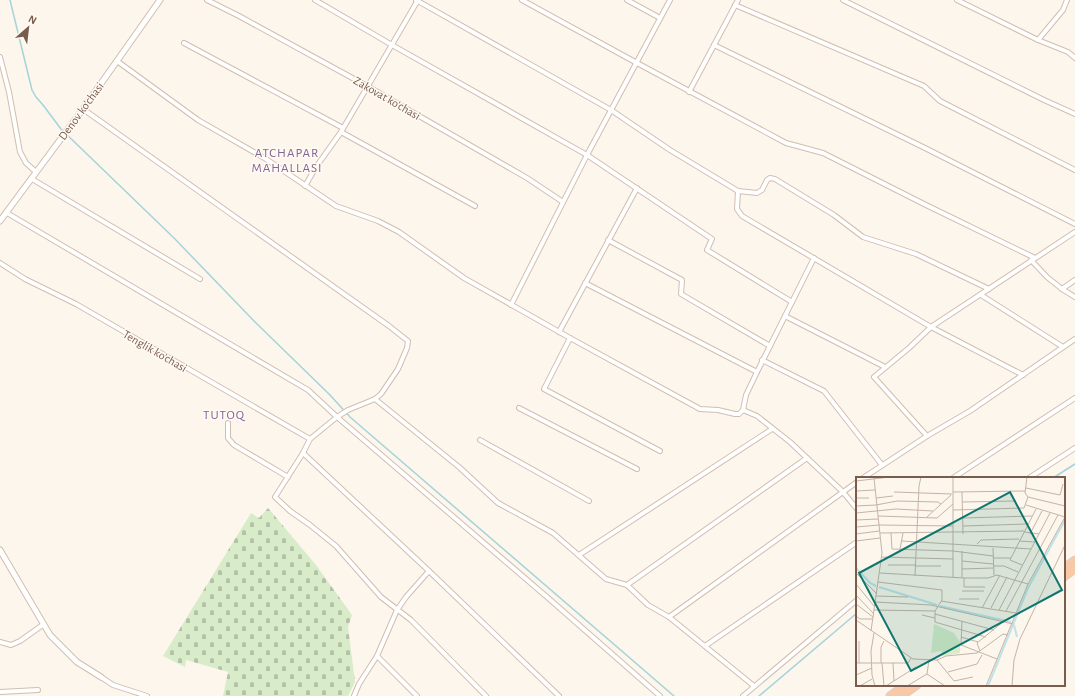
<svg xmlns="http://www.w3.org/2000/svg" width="1075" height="696" font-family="'Alegreya Sans',sans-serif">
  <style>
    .cemetery { fill: url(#cemetery-stones) }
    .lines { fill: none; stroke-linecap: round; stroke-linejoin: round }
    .stream { stroke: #a5d3da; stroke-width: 1.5 }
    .minor-casing { stroke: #d1beb0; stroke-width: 6 }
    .tertiary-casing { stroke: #d1beb0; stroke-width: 7 }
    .trunk-casing { stroke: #dad1cd; stroke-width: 9 }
    .minor { stroke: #fff; stroke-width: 4 }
    .tertiary { stroke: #fff; stroke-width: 5 }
    .trunk { stroke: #f9c8a4; stroke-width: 7 }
    .labels { text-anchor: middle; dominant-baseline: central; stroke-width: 3; stroke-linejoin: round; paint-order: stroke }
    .street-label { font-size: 12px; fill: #7a5c4d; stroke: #fffaf3 }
    .neighbourhood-label { font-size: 13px; letter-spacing: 1px; fill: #846695; stroke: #fffaf3 }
    .inset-river { fill: none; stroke: #bfe3e8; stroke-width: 2 }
    .inset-road { fill: none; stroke: #c5b3a7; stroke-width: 1 }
    .view { fill: #0f766e; fill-opacity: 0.15; stroke: #0f766e; stroke-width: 2 }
    .inset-edge { fill: none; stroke: #7a5c4d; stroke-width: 2 }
  </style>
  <defs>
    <pattern id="cemetery-stones" width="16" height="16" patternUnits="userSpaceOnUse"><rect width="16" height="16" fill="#d8ecc9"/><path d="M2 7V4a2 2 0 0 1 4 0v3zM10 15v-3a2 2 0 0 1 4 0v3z" fill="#b4c2a5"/></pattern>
  </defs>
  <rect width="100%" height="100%" fill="#fdf6ec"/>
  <path class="cemetery" d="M268,508L316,565L352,615L348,627L355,682L348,696H223L228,672L186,660L185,667L163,656L251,513L259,518Z"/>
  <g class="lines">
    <g class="stream">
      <path d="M10,0L32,90L36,97L43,105L61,129L174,238L254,321L330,395L350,417L674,696"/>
      <path d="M1053,478L1075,464"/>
      <path d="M759,696L857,613"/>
    </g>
    <g class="minor-casing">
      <g id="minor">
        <path d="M207,0L239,16L367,86L527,178L563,202"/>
        <path d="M315,0L392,45L587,155L712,239L707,250L792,302"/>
        <path d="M416,0L611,110L670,150L738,191L757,193L762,190L767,180L770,178L775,179L834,215L863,237L916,254L989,289"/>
        <path d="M522,0L637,63L786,143L823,153L926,205L1035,258"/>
        <path d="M627,0L660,18"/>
        <path d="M843,0L1044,100L1075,114"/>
        <path d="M957,0L1038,40L1068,52L1075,58"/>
        <path d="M735,5L924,86L940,101L1075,170"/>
        <path d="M1038,40L1063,10L1067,0"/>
        <path d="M184,43L343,128"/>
        <path d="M714,45L923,147L1075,224"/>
        <path d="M0,57L9,92L20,152L26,163L36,172"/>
        <path d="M117,61L198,120L266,159L336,206L378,221L399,232L464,278L570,338L700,409L718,410L735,414H739L743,410L746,395L757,372L814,258"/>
        <path d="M689,92L738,0"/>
        <path d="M83,109L389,326L408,341L407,348L398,369L381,394L375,399L348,410L337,417L310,439L303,453L275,497L290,511L310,525L336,546L381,597L411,620L486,696"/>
        <path d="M341,132L475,206"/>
        <path d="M32,179L200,279"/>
        <path d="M305,186L316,167L341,132L418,0"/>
        <path d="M738,191L737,209L742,216L931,327L1023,375"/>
        <path d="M7,213L308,390L337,417L547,597L660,696"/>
        <path d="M608,240L682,280L681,294L770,346"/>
        <path d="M1031,260L1047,277L1062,289L1075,297"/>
        <path d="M0,263L25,279L76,304L310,439"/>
        <path d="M585,283L757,372"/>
        <path d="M1062,289L1075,280"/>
        <path d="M981,295L1063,347"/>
        <path d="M511,305L587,155L670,0"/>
        <path d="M785,316L885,367"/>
        <path d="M559,332L637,188"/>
        <path d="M570,338L544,389L660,451"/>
        <path d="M762,360L824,391L882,465"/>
        <path d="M375,399L459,467L498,503L553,533L606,579L627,585L648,605L669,617L754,686"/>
        <path d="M519,408L637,469"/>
        <path d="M743,410L757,416L790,442L843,492L857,509"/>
        <path d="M228,423V438L234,445L288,477"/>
        <path d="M927,436L874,377L909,348L931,327L1075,232"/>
        <path d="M480,440L589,501"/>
        <path d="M303,453L429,571L559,696"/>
        <path d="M863,478L927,436L970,411L1075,339"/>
        <path d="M953,478L1075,398"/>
        <path d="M1029,478L1075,448"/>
        <path d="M579,555L772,429"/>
        <path d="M627,585L807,458"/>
        <path d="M669,617L857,482"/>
        <path d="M0,642L11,645L20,641L44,624"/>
        <path d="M705,646L857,542"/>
        <path d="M377,656L417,696"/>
        <path d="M101,677L113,685L147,696"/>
        <path d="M0,692L38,690"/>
        <path d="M354,696L359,684L377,656L397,610L406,597L429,571"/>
        <path d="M743,696L857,600"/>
      </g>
    </g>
    <g class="tertiary-casing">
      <g id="tertiary">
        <path d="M0,221L83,109L160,0"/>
        <path d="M0,550L50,635L77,662L101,677"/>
      </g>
    </g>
    <g class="trunk-casing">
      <g id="trunk">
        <path d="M1064,568L1075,560"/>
        <path d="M1064,577L1075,569"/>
        <path d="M890,696L905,685"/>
        <path d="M902,696L917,685"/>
      </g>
    </g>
    <use href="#minor" class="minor"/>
    <use href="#tertiary" class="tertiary"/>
    <use href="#trunk" class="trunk"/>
  </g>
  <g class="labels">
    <g class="street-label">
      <text transform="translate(387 98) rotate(30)">Zakovat ko'chasi</text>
      <text transform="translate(81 111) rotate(-54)">Denov ko'chasi</text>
      <text transform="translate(155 351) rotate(30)">Tenglik ko'chasi</text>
    </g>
    <g class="neighbourhood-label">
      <text x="287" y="153">ATCHAPAR<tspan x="287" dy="15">MAHALLASI</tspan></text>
      <text x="224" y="415">TUTOQ</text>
    </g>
  </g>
  <g transform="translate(856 477)">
    <rect width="209" height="209" fill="#fdf6ec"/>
    <path d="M78,147L98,156L104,165V176L87,179L85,174L75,176Z" fill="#d8ecc9"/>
    <path class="inset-river" d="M0,91L14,106L20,109M23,110L81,128M84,129L155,145M158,148L161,160M132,209L172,111L209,43"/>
    <path class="inset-road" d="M97,0V100M0,4L34,0M170,11L204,18L207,7M0,14L19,13M38,15L96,17M97,15L169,14M106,15L107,57M172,20L209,29M0,21H13M20,21L37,19M106,25L160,24M0,29L20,28L41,24L82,25L85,27M97,33L168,31L172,20L169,16L171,0M0,36L40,32L77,34M22,39L81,41L97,27M71,40L95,18M107,41L176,39M0,43L22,42M23,48L97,49M107,49L172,47M0,50L23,48M168,55L183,57M24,56L168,54M35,56L36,72L97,74L137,79M0,57L23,54M174,57L186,34M0,64L24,61M46,64L175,72M163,64L179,65M121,67L125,63L163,62M137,71L138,98M44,72L47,56M25,80L97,82M137,81H155M106,84L137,87M32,88H60M166,88L154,83L180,32M60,89H85M137,89H148L162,95M106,92L137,91M0,96L21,117M24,96L108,101H132L141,98L172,107M59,99L63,9L65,0M106,101V74M108,101V110H129M22,105L86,113V123L79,134V145L130,160M0,107L18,129M106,114H128M0,118L18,137M20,119L52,120M103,122H123M85,124L160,136M19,125L75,128L157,147M0,127L17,140M126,131L144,98M135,131L151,100M18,133L79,134M143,133L194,36M150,134L202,38M79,137L138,153M66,138L79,141M0,139L4,142H16M0,143L57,182L81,183L98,204L117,200M106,144L105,168L141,182M15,154L26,76L18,1M18,156L15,174L16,198L19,209M105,160L122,165M3,164V186M124,174L121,166L148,144M81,183L90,179L121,176L147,157L152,158M0,186H37L38,204M25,186V170L28,164M26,186L28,209M37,186H52L55,181M92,195L121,187L126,178M71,197L89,209M71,197L73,183M0,198L16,191M4,209L16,202M30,209L60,190M51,209L71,197M130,209L172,107L209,40L170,28M156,209L158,183L164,162L209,68"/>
    <path class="view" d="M154,15L206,113L55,194L3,96Z"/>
    <rect width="209" height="209" class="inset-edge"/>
  </g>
  <g transform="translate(28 28) rotate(28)" stroke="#fffaf3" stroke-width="3" paint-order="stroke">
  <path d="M0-3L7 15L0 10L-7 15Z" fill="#7a5c4d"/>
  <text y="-6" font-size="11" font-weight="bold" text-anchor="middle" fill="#7a5c4d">N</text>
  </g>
</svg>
